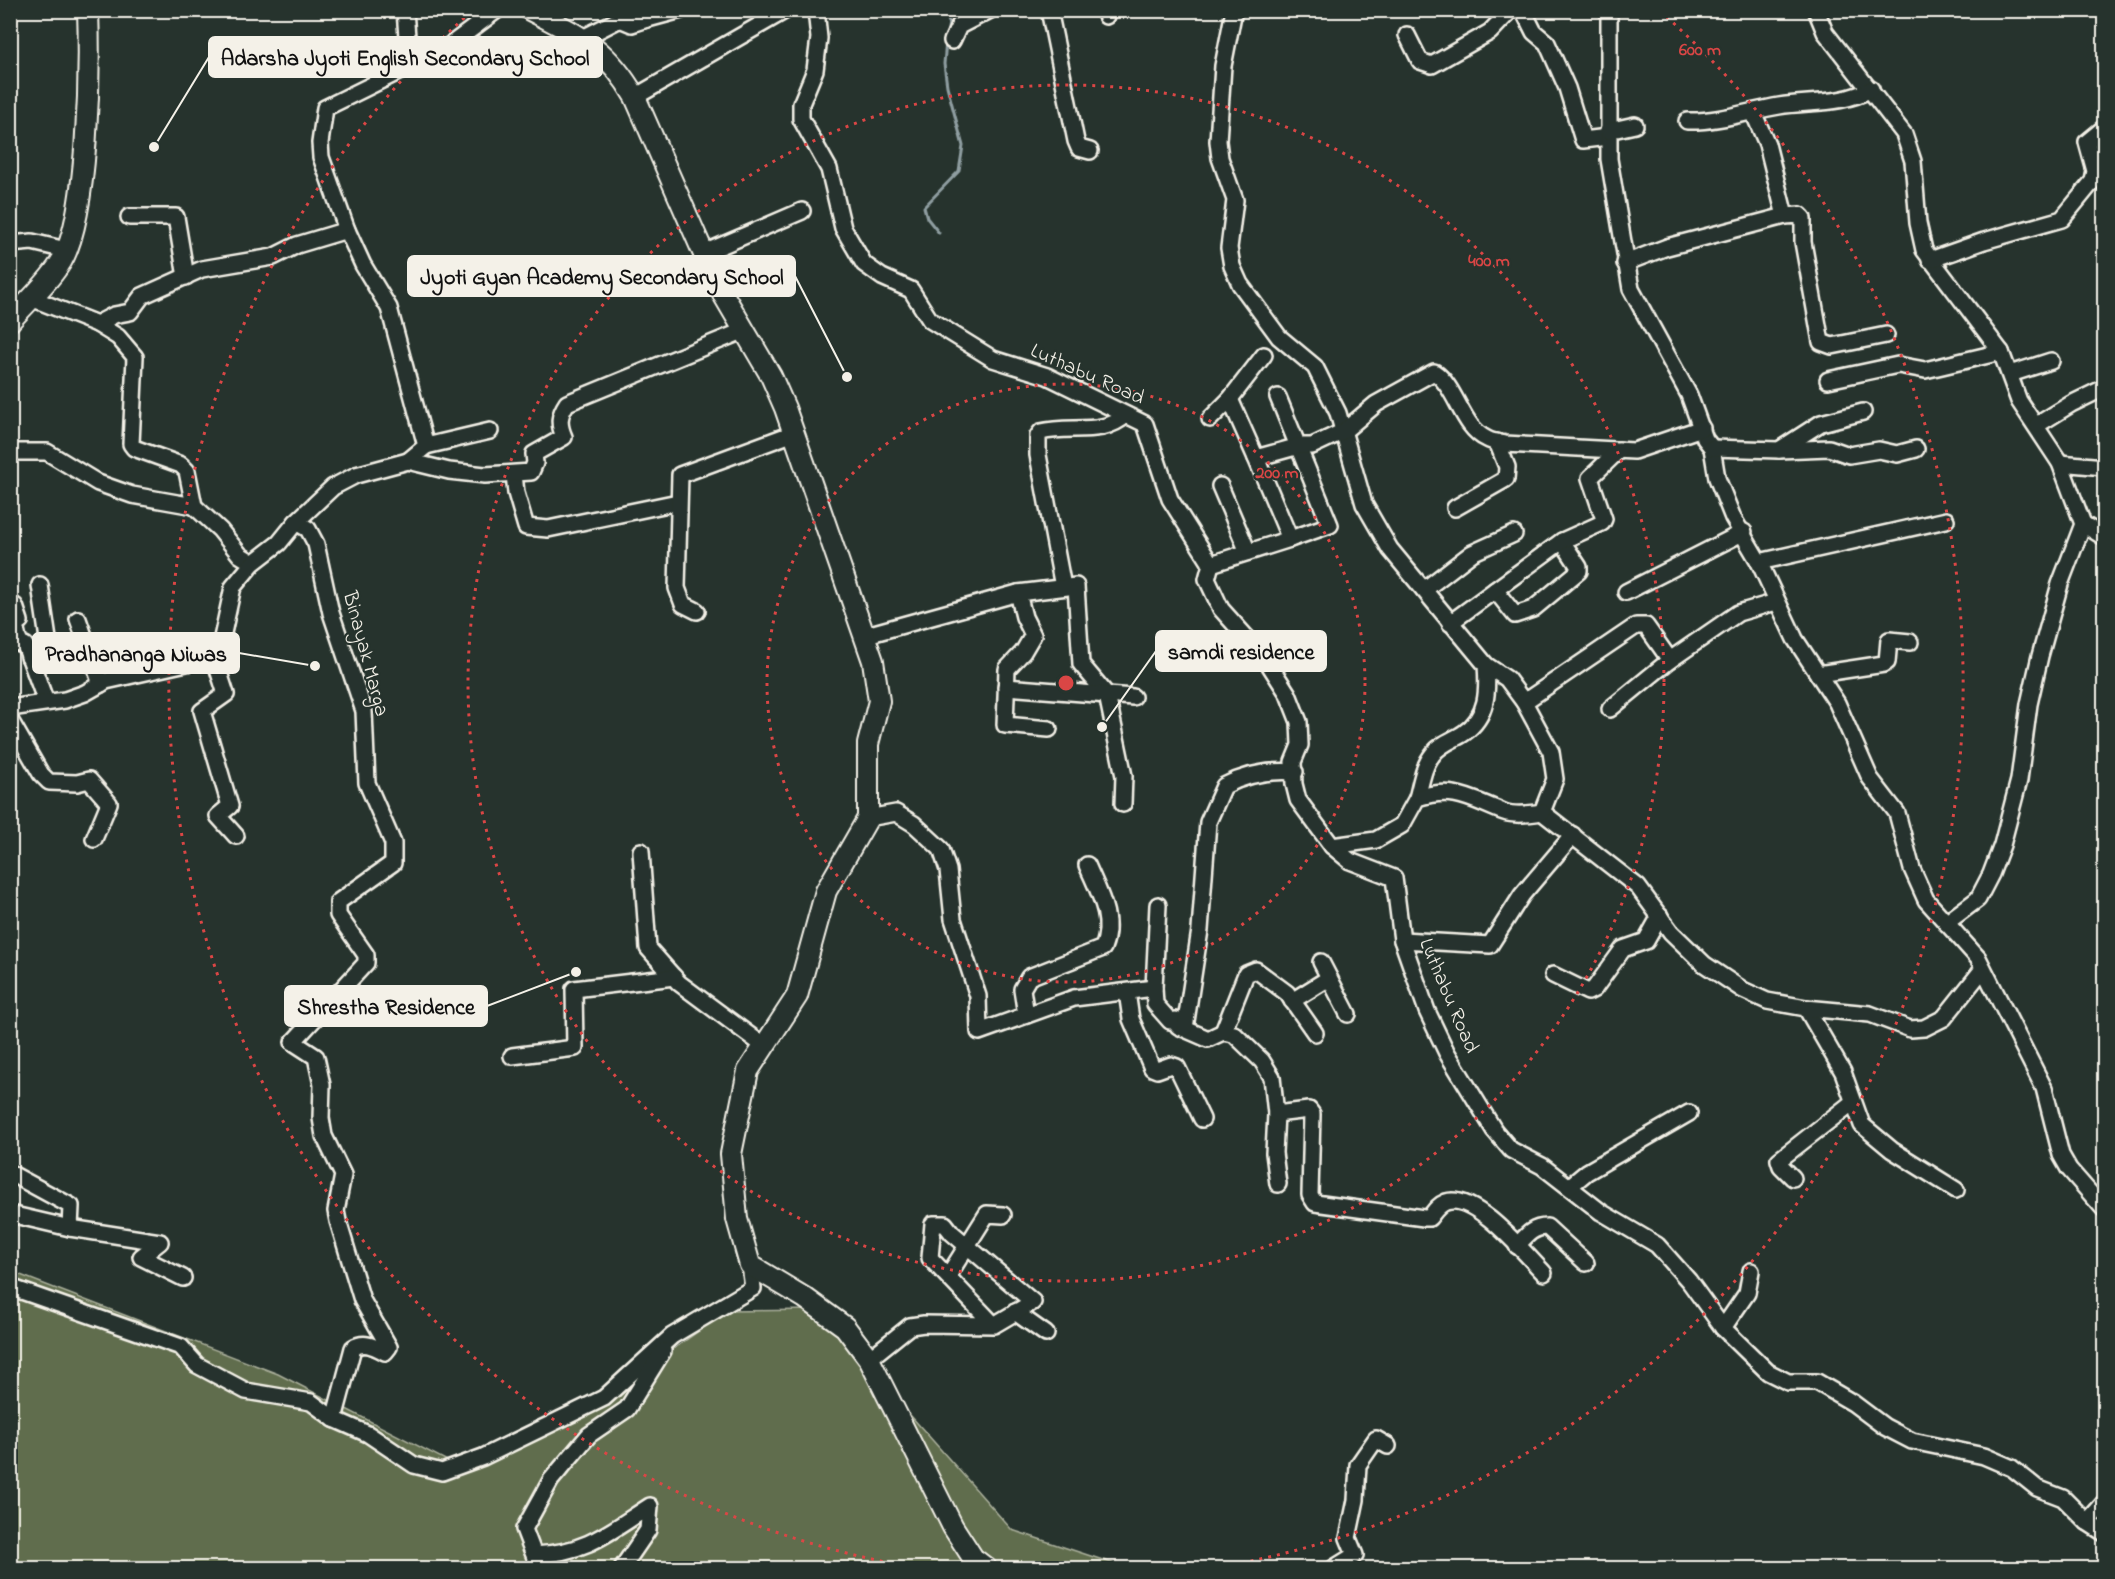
<svg xmlns="http://www.w3.org/2000/svg" width="2115" height="1579" font-family="'Indie Flower',sans-serif">
  <style>
    .green { fill: #606d4e; stroke: #aaaf9b; stroke-width: 1.5 }
    .lines { fill: none; stroke-linecap: round; stroke-linejoin: round }
    .stream { stroke: #8f9ea1; stroke-width: 3 }
    .minor-casing { stroke: #f4f1e8; stroke-width: 20 }
    .major-casing { stroke: #f4f1e8; stroke-width: 24 }
    .minor { stroke: #26332d; stroke-width: 15 }
    .major { stroke: #26332d; stroke-width: 20 }
    .ring { fill: none; stroke: #da4645; stroke-width: 3; stroke-dasharray: 3 6 }
    .labels { text-anchor: middle; dominant-baseline: central; stroke-width: 4.5; stroke-linejoin: round; paint-order: stroke }
    .street-label { font-size: 21px; fill: #f4f1e8; stroke: #26332d }
    .centre { fill: #da4645; stroke: #26332d; stroke-width: 3 }
    .ring-label { font-size: 18px; text-anchor: middle; font-weight: bold; fill: #da4645; stroke: #26332d; stroke-width: 4.5; stroke-linejoin: round; paint-order: stroke }
    .leader { fill: none; stroke: #f4f1e8; stroke-width: 2 }
    .callout-dot { fill: #f4f1e8; stroke: #26332d; stroke-width: 2 }
    .callout { fill: #f4f1e8; stroke: #f4f1e8; stroke-width: 2 }
    .callout-label { font-size: 22px; text-anchor: middle; font-weight: bold; fill: #111 }
  </style>
  <rect width="100%" height="100%" fill="#26332d"/>
  <filter id="ink" filterUnits="userSpaceOnUse"><feTurbulence type="fractalNoise" baseFrequency=".0167" numOctaves="2"/><feDisplacementMap in="SourceGraphic" scale="12" xChannelSelector="R" yChannelSelector="G"/><feConvolveMatrix kernelMatrix="1 2 1 2 8 2 1 2 1" color-interpolation-filters="sRGB"/></filter>
  <g filter="url(#ink)">
    <path class="green" d="M10,1271L278,1374L459,1467L572,1421L727,1311L817,1310L1012,1530L1127,1568H11Z"/>
    <g class="lines">
      <g class="stream">
        <path d="M944,10L949,22L947,35"/>
        <path d="M939,233L927,218L924,207L959,171L963,146L947,86L944,64L946,41"/>
      </g>
      <g class="minor-casing">
        <g id="minor">
          <path d="M405,10L407,37L415,63"/>
          <path d="M816,10L819,38L815,70L801,104V119L829,169L843,228L864,264L882,277L911,290L930,320L993,359L1047,376L1145,424L1170,499L1211,564L1207,579L1221,609L1265,658L1288,694L1299,722L1300,745L1293,762L1294,784L1298,800L1332,846L1350,861L1394,878L1402,940L1427,1011L1447,1053L1494,1130L1511,1150L1542,1166L1601,1212L1657,1245L1689,1281L1723,1328L1768,1372L1788,1382H1817L1853,1403L1885,1427L1912,1441L1984,1456L2012,1468L2037,1488L2063,1498L2087,1522L2104,1533"/>
          <path d="M1049,10L1076,141L1079,148L1090,151"/>
          <path d="M1104,10L1106,16"/>
          <path d="M1234,10L1223,66L1218,141L1220,158L1235,200L1229,248L1232,266L1240,284L1279,337L1315,367L1338,413L1364,504L1390,549L1486,665L1507,679L1524,702L1551,752L1555,779L1542,812L1638,887L1671,932L1704,964L1743,990L1767,1001L1806,1008L1843,1072L1862,1125L1892,1150L1956,1190"/>
          <path d="M1523,10L1534,32L1547,43L1567,88L1583,140L1608,137"/>
          <path d="M1609,10V159L1631,289L1689,395L1705,439L1712,448L1717,478L1733,518L1759,562L1795,639L1837,703L1870,778L1897,813L1912,869L1926,900L1978,958L2044,1088L2061,1155L2069,1169L2104,1209"/>
          <path d="M1816,10L1825,32L1904,134L1913,161L1918,223L1924,250L2001,352L2019,401L2060,463L2083,524L2060,584L2040,656L2029,704L2019,780L2002,845L1991,874L1978,899L1946,923"/>
          <path d="M644,20L681,10"/>
          <path d="M1407,35L1420,61L1432,65L1490,32L1511,10"/>
          <path d="M583,38L620,19L632,24L644,20L642,10"/>
          <path d="M952,41L959,26L990,10"/>
          <path d="M635,97L786,10"/>
          <path d="M1753,112L1767,144L1785,216"/>
          <path d="M1687,121C1718,122 1749,111 1779,106C1811,101 1842,105 1871,89"/>
          <path d="M1608,131L1635,125"/>
          <path d="M129,217H176L186,277"/>
          <path d="M10,244L32,242L66,250"/>
          <path d="M704,253L802,211"/>
          <path d="M1930,260L1984,241L2062,219L2093,181L2095,171L2087,142L2104,128"/>
          <path d="M1625,263L1667,247L1785,216L1800,215L1803,218V242L1821,342L1832,346L1886,335"/>
          <path d="M31,298L97,324L114,315L130,312L142,296L202,269L273,257L297,245L347,230"/>
          <path d="M97,324L118,337L135,357L131,444L134,448L181,465L187,471L194,506L220,530L240,555L253,563"/>
          <path d="M2010,374L2051,361"/>
          <path d="M1828,380L1898,365L1925,370L2001,352"/>
          <path d="M1278,397L1330,525L1290,539"/>
          <path d="M1230,399L1256,458"/>
          <path d="M1210,419L1230,399L1264,355"/>
          <path d="M2037,425L2071,404L2104,388"/>
          <path d="M426,446L490,431"/>
          <path d="M1712,448L1779,450L1821,423L1863,412"/>
          <path d="M1779,450L1829,448L1849,455L1879,450L1897,454L1916,449"/>
          <path d="M10,452H47L98,483L132,495L194,506"/>
          <path d="M408,461L426,446L389,308L363,265L347,230L321,157L320,143L325,108L445,49L497,10"/>
          <path d="M2060,463L2104,467"/>
          <path d="M514,474L516,493L526,527L548,529L678,502"/>
          <path d="M1220,486L1248,552"/>
          <path d="M1455,508L1506,479L1507,467L1497,442"/>
          <path d="M296,522L308,529L316,544L331,613L364,711L367,783L393,843V863L338,902V915L366,955V963L293,1042L316,1057L322,1085L321,1118L324,1136L343,1175L336,1211L338,1221L362,1300L389,1347L385,1352C373,1346 364,1341 353,1348L334,1419"/>
          <path d="M2083,524L2104,537"/>
          <path d="M1759,562L1946,520"/>
          <path d="M1211,564L1290,539L1256,458L1299,446H1312L1344,431L1376,404L1434,372C1457,387 1461,427 1487,439C1492,442 1500,443 1505,444L1634,451L1702,428"/>
          <path d="M1063,587L1038,455V436L1041,432C1070,424 1102,437 1126,415"/>
          <path d="M1424,590L1472,553L1514,534"/>
          <path d="M1495,590L1515,615L1533,609L1579,571V567L1562,541"/>
          <path d="M1626,592L1744,532"/>
          <path d="M1018,593L1024,617L1033,635L1023,652L1007,669L1005,725L1049,729"/>
          <path d="M15,606L20,621L15,625L19,643L25,645L46,702"/>
          <path d="M697,611L683,604L677,588L680,475L794,433"/>
          <path d="M78,619L101,684"/>
          <path d="M1450,623L1562,541L1602,523L1604,519L1590,478L1619,450"/>
          <path d="M863,636L1018,593L1076,586L1081,664L1107,695L1124,776L1123,804"/>
          <path d="M213,654L226,694L202,711L230,806L218,816L236,836"/>
          <path d="M29,657L48,639L40,585"/>
          <path d="M1818,674L1884,664L1887,662L1889,640L1910,642"/>
          <path d="M1006,687L1133,697"/>
          <path d="M1524,702L1636,626H1646L1670,660L1738,613L1776,602"/>
          <path d="M10,708L65,700L85,693L106,681L209,658L220,647L233,587L253,563L279,543L296,522L333,487L356,475L408,461L449,471L485,475L531,472L535,463L534,454L564,437C558,423 559,415 567,403L745,330"/>
          <path d="M1610,709L1670,660"/>
          <path d="M10,720L41,774L49,782L77,783L89,780L109,803L94,839"/>
          <path d="M1417,798C1421,784 1423,766 1433,754C1441,743 1454,740 1464,733C1488,716 1488,691 1486,665"/>
          <path d="M868,818L896,813L914,824L941,849L948,870L953,919L978,996L979,1032L1074,998L1154,988"/>
          <path d="M1332,846L1376,840L1402,825L1417,798C1455,786 1470,799 1504,812C1515,816 1530,814 1542,812"/>
          <path d="M641,851L648,948L679,983L764,1046"/>
          <path d="M1158,905L1154,988L1155,1004L1170,1021L1175,1020L1178,1026L1208,1039L1223,1032L1234,1034L1262,1061L1272,1077L1276,1114L1274,1153L1278,1184"/>
          <path d="M1402,940L1490,945L1522,895L1573,835"/>
          <path d="M1321,962L1348,1014"/>
          <path d="M1553,975L1588,992L1594,989L1623,949L1646,941L1660,916"/>
          <path d="M1127,992L1131,1019L1152,1068L1157,1070L1171,1065L1177,1067L1202,1119"/>
          <path d="M1292,1001L1329,978"/>
          <path d="M1806,1008L1870,1014L1910,1029L1924,1028L1944,1018L1983,969"/>
          <path d="M1026,1015L1022,989L1029,977L1103,948C1115,919 1099,893 1087,865"/>
          <path d="M1185,1028L1200,930L1208,822L1224,786C1247,774 1270,770 1295,772"/>
          <path d="M1223,1032L1246,974L1256,970L1287,993L1315,1033"/>
          <path d="M512,1056L575,1048L574,989L674,977"/>
          <path d="M1276,1114L1309,1110L1312,1114L1310,1195L1315,1203L1424,1218H1429C1434,1212 1438,1205 1446,1202C1475,1192 1525,1254 1544,1273"/>
          <path d="M10,1173L71,1206L70,1228"/>
          <path d="M1793,1178L1781,1166L1779,1160L1853,1102"/>
          <path d="M1570,1186L1587,1172L1689,1113"/>
          <path d="M10,1214L70,1228L160,1242L141,1257L183,1278"/>
          <path d="M1517,1246C1526,1236 1532,1227 1547,1227L1586,1263"/>
          <path d="M948,1276L987,1214L1003,1215"/>
          <path d="M10,1287L181,1347L197,1365L246,1391L311,1402L334,1419L368,1434L414,1465L442,1472L483,1457L604,1398L672,1336L753,1288L750,1265"/>
          <path d="M1015,1312L1046,1334"/>
          <path d="M1723,1328L1747,1293L1751,1271"/>
          <path d="M869,1359L910,1326L924,1324L994,1325L1033,1302L952,1233L945,1224H933L930,1258L994,1325"/>
          <path d="M2087,1522L2104,1503"/>
          <path d="M622,1568L648,1530L650,1506C608,1533 586,1553 534,1555L524,1529L551,1480L589,1435L627,1409L663,1351"/>
          <path d="M1334,1568L1355,1555L1348,1538L1356,1500L1358,1465L1376,1439L1388,1446"/>
        </g>
      </g>
      <g class="major-casing">
        <g id="major">
          <path d="M530,10C580,36 606,47 635,97L717,284L771,376L785,408L873,661L879,701L868,744V818L826,891L797,996L748,1071L731,1154L737,1219L750,1265L805,1298L845,1327L869,1359L953,1527L973,1558L986,1568"/>
          <path d="M10,321C26,303 46,285 59,265C89,223 90,65 88,10"/>
        </g>
      </g>
      <use href="#minor" class="minor"/>
      <use href="#major" class="major"/>
    </g>
  </g>
  <g class="ring">
    <circle cx="1066" cy="683" r="299"/>
    <circle cx="1066" cy="683" r="598"/>
    <path d="M918 1568A897 897 0 0 1 472 11M1660 11A897 897 0 0 1 1214 1568"/>
  </g>
  <g class="labels">
    <g class="street-label">
      <text transform="translate(1087 375) rotate(24)">Luthabu Road</text>
      <text transform="translate(365 654) rotate(75)">Binayak Marga</text>
      <text transform="translate(1448 996) rotate(67)">Luthabu Road</text>
    </g>
  </g>
  <circle cx="1066" cy="683" r="9" class="centre"/>
  <g class="ring-label">
    <text x="1700" y="55">600 m</text>
    <text x="1489" y="266">400 m</text>
    <text x="1277" y="478">200 m</text>
  </g>
  <path class="leader" d="M154 147L209 57M847 377L795 276M1102 727L1156 651M315 666L239 653M576 972L487 1006"/>
  <g class="callout-dot">
    <circle cx="154" cy="147" r="6"/>
    <circle cx="847" cy="377" r="6"/>
    <circle cx="1102" cy="727" r="6"/>
    <circle cx="315" cy="666" r="6"/>
    <circle cx="576" cy="972" r="6"/>
  </g>
  <g class="callout">
    <rect x="209" y="37" width="393" height="40" rx="6"/>
    <rect x="408" y="256" width="387" height="40" rx="6"/>
    <rect x="1156" y="631" width="170" height="40" rx="6"/>
    <rect x="33" y="633" width="206" height="40" rx="6"/>
    <rect x="285" y="986" width="202" height="40" rx="6"/>
  </g>
  <g class="callout-label">
    <text x="405" y="65">Adarsha Jyoti English Secondary School</text>
    <text x="602" y="284">Jyoti Gyan Academy Secondary School</text>
    <text x="1241" y="659">samdi residence</text>
    <text x="136" y="661">Pradhananga Niwas</text>
    <text x="386" y="1014">Shrestha Residence</text>
  </g>
  <rect width="2115" height="1579" fill="none" stroke="#26332d" stroke-width="36"/>
  <rect x="18" y="18" width="2079" height="1543" fill="none" stroke="#f4f1e8" stroke-width="2" filter="url(#ink)"/>
</svg>
